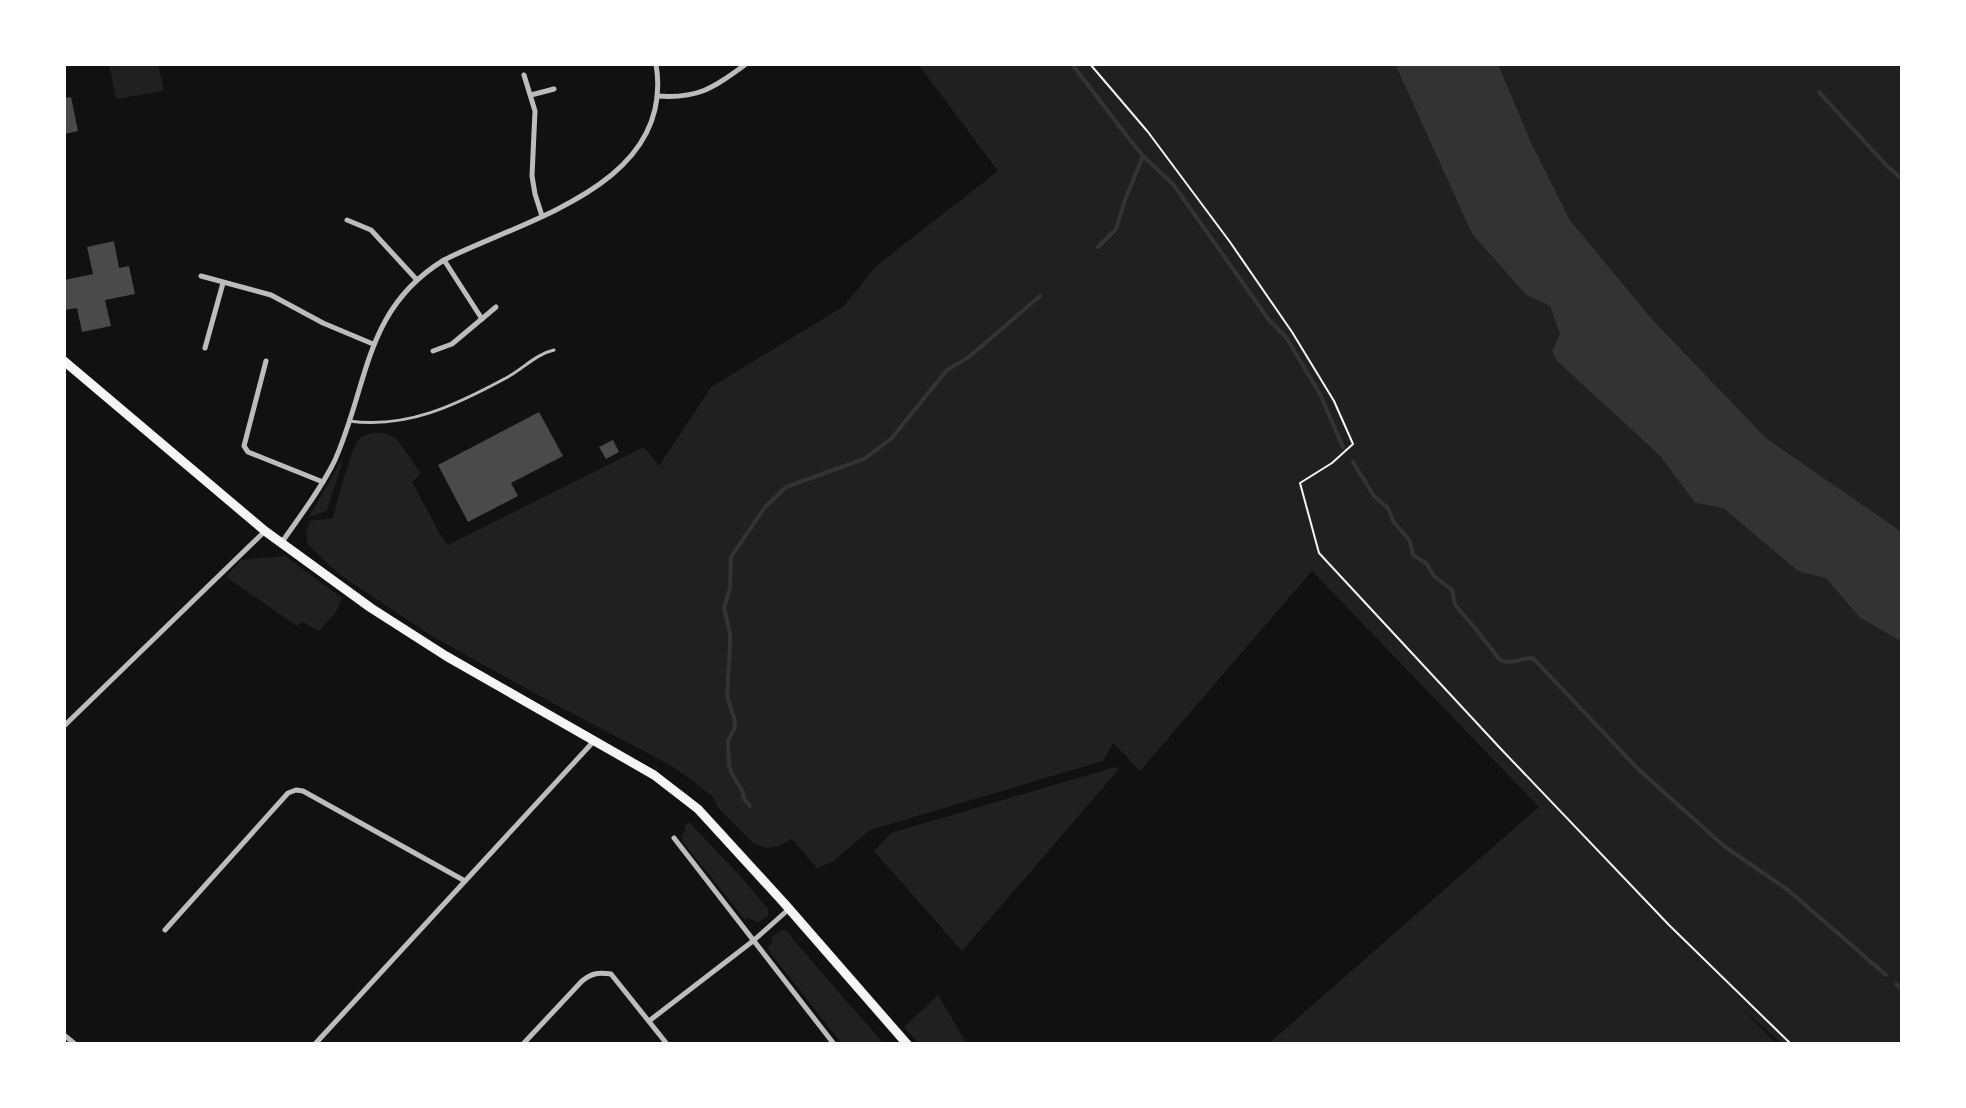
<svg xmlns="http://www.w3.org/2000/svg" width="1966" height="1108" font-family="Manrope,sans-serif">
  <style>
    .green { fill: #202020 }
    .water { fill: #333 }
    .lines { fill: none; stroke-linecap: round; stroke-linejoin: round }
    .stream { stroke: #333; stroke-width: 4 }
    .building { fill: #4a4a4a }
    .path { stroke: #f5f5f5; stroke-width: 2 }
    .service { stroke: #bcbcbc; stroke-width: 3 }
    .minor { stroke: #bcbcbc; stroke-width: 5 }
    .primary { stroke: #f5f5f5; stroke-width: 9 }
  </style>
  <rect width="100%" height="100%" fill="#111"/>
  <g class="green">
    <path d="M109,64H158L164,91L116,99Z"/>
    <path d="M918,64H1395L1472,234L1526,295L1550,306L1560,334L1552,351L1557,361L1660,456L1695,503L1723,508L1799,572L1826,578L1859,617L1902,642V1044H1782L1741,1007L1777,1044H1268L1539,807L1312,571L1140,771L1113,743L1103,761L870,830L832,862L817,868L792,839L779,846L766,848L753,843L719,809L713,797L685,775L659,759L545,699L432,636L339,574L308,545L306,533L310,521L333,518C337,503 351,449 359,439C366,431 386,431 394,437C402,444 414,465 421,473L412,482L440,534L448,545L644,447L659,466L711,387L844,306L876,266L998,171Z"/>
    <path d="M1498,64H1902V532L1766,438L1651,318L1570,220L1530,140Z"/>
    <path d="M344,456L327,511L309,517Z"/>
    <path d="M285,556L342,598L336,612L319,631L302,622L297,626L226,577L241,560Z"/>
    <path d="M1115,767L1119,769L962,951L874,851L891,833Z"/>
    <path d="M689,822L742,878L768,909V916L758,922L747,918L745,920L683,842L682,835L686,830L684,827Z"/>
    <path d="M782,930L787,931L791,937L884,1044H842L769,951L768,947L771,944L772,937Z"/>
    <path d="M938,995L967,1044H920L904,1027Z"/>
  </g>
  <path class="water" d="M1395,64H1498L1530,140L1570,220L1651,318L1766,438L1902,532V642L1859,617L1826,578L1799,572L1723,508L1695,503L1660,456L1557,361L1552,351L1560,334L1550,306L1526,295L1472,234Z"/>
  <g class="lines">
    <g class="stream">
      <path d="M1072,64L1126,135L1143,156L1173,184L1269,320L1286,337L1320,394L1343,447"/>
      <path d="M1819,92L1886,165L1902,179"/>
      <path d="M1098,247L1116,229L1125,200L1143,156"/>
      <path d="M1353,462L1374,496L1388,508L1393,521L1410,541L1413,555L1426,563L1434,576L1452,590L1455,605L1475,628L1500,660C1510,665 1522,658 1533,658L1638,769L1724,846L1788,890L1886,975"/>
      <path d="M750,806L743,797V792L732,774L729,765L728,741L734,730L735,721L727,696L730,647V633L724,608L730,588L731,557L765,507L786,487L864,459L891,439L947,370L969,357L1040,296"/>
      <path d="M1896,984L1902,989"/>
    </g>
  </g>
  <g class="building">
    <path d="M71,97L78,131L64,134V98Z"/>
    <path d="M114,241L119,268L129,266L135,294L105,300L111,326L82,332L77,308L64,310V280L93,274L87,247Z"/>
    <path d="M539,412L563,456L511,483L518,496L468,522L438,465Z"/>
    <path d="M613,440L619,452L606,459L599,447Z"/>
  </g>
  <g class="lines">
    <path class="path" d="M1090,64L1148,132L1230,242L1292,332L1334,401L1353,444L1332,463L1300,483L1319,553L1500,748L1669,925L1791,1044"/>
    <path class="service" d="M349,421C407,429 456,405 506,378C523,369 536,354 554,350"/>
    <g class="minor">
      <path d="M524,75L535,111L532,176L535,194L542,216"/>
      <path d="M531,95L554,89"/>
      <path d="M657,96C699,99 713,88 746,64"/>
      <path d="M347,220L371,230L417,280"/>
      <path d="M444,260L482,319"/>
      <path d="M201,276L271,295L323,323L373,344"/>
      <path d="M205,348L223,283"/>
      <path d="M433,351L452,344L496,307"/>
      <path d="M266,361L244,446L248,452L323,482"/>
      <path d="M282,542C300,516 321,489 335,460C369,383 364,309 444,260C525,219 676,185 656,64"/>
      <path d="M64,726L264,532"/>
      <path d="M674,838L834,1044"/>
      <path d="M165,930L288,793L296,790L303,791L465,881"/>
      <path d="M649,1021L753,941L789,909"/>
      <path d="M64,1035L75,1044"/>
      <path d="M315,1044L594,741"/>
      <path d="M523,1044L582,981C592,973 599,972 611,974L667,1044"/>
    </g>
    <path class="primary" d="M64,361L265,531L371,608L446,656L654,775L698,809L784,903L907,1044"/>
  </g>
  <rect width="1966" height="1108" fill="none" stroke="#ffffff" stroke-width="132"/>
</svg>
